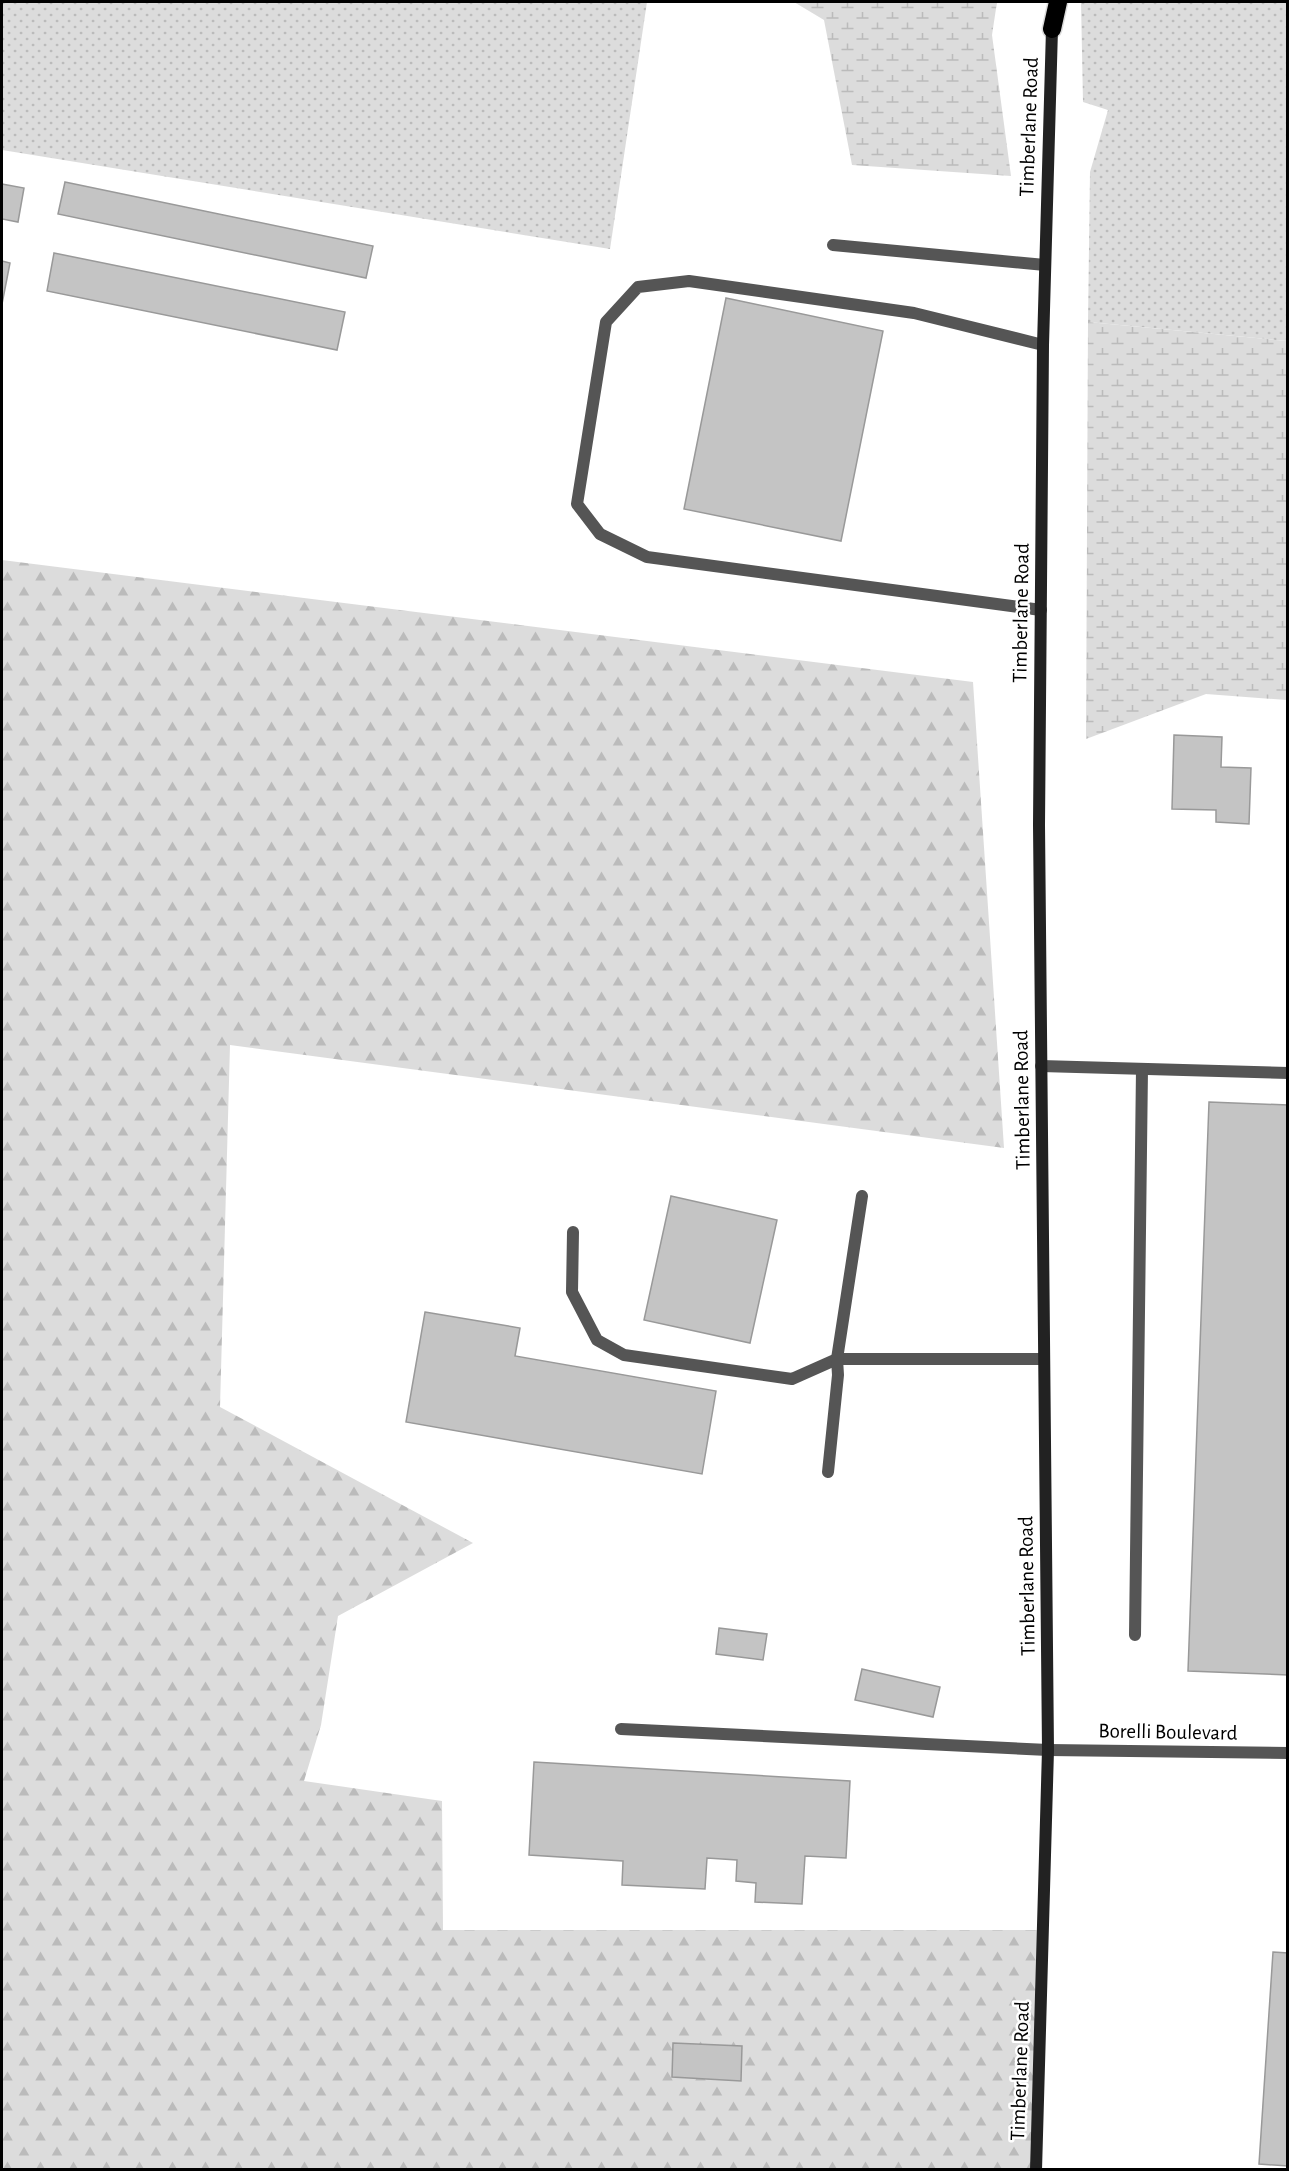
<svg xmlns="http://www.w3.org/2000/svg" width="1289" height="2171" font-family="'Alegreya Sans',sans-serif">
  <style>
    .grass { fill: url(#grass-dots) }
    .forest { fill: url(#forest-firs) }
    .wetland { fill: url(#wetland-marsh) }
    .building { fill: #c4c4c4; stroke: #999; stroke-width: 1.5 }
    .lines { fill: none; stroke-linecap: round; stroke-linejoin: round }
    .highway-casing { stroke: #dbdbdb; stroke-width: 21 }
    .lane { stroke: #555; stroke-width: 12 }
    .street { stroke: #555; stroke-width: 12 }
    .secondary { stroke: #222; stroke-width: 12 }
    .highway { stroke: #000; stroke-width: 18 }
    .labels { text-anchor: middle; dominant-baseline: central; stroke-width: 5; stroke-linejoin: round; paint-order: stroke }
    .street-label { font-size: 21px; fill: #000; stroke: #fff }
  </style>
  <defs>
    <pattern id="grass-dots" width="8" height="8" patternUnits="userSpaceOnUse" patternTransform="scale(1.5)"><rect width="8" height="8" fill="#dcdcdc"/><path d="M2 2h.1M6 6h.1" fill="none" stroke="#bbb" stroke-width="1.8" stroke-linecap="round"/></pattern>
    <pattern id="forest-firs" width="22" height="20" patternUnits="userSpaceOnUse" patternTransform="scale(1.5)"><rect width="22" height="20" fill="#dcdcdc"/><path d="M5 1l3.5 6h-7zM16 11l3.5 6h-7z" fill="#bbb"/></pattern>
    <pattern id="wetland-marsh" width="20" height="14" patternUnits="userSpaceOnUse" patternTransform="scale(1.5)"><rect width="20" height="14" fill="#dcdcdc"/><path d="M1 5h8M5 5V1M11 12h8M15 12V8" fill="none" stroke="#bbb"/></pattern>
  </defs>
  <rect width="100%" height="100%" fill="#fff"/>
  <g class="grass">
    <path d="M2,2H647L610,249L2,150Z"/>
    <path d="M1081,2H1287V341L1088,322L1090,172L1108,110L1083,102Z"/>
  </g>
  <path class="forest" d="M2,560L973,682L1004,1148L230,1045L220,1407L473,1543L338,1616L321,1725L304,1781L442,1801L443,1930H1039L1037,2169L2,2170Z"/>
  <g class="wetland">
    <path d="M794,2H997L992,35L1011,176L852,165L824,20Z"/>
    <path d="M1088,322L1287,341V700L1206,694L1086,739Z"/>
  </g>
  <g class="building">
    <path d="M65,182L373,246L366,278L58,214Z"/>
    <path d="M2,184L24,188L18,222L2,219Z"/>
    <path d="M54,253L345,312L337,350L47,291Z"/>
    <path d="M2,261L10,263L2,304Z"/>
    <path d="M726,298L883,331L841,541L684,509Z"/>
    <path d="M1174,735L1222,737L1221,767L1251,768L1249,824L1216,822V810L1172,809Z"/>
    <path d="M1209,1102L1288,1105V1675L1188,1671Z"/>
    <path d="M671,1196L777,1220L750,1343L644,1320Z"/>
    <path d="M425,1312L520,1328L515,1356L716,1391L702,1474L406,1422Z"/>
    <path d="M719,1628L767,1634L763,1660L716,1654Z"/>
    <path d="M862,1669L940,1687L933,1717L855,1700Z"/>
    <path d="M534,1762L850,1781L846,1858L805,1856L802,1904L755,1902L756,1883L736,1881L737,1860L707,1858L705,1889L622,1885L623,1861L529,1855Z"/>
    <path d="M1273,1952L1288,1953V2166L1259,2164Z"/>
    <path d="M673,2043L742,2046L741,2081L672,2077Z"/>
  </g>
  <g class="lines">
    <g class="highway-casing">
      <path id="highway" d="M1052,29L1058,2"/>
    </g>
    <g class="lane">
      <path d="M833,245L1045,265"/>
      <path d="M1041,610L647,557L600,534L577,504L606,322L638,287L689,281L914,313L1043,345"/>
      <path d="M1041,1066L1288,1073"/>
      <path d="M573,1232L572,1292L597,1340L624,1355L792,1379L837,1359H1044"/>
      <path d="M828,1472L838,1375L837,1359L862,1196"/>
      <path d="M1135,1635L1142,1069"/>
      <path d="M621,1729L1048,1750"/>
    </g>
    <path class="street" d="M1048,1750L1288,1753"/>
    <path class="secondary" d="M1036,2170L1048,1750L1039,825L1043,345L1052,29"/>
    <use href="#highway" class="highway"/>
  </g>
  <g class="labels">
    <g class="street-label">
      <text transform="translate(1029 127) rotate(-88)">Timberlane Road</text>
      <text transform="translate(1021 613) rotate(-89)">Timberlane Road</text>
      <text transform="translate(1022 1100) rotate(-91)">Timberlane Road</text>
      <text transform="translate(1027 1586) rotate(-91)">Timberlane Road</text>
      <text transform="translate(1168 1732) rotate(1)">Borelli Boulevard</text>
      <text transform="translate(1020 2071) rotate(-88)">Timberlane Road</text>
    </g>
  </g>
  <rect width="1289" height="2171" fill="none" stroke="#000000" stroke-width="6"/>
</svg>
